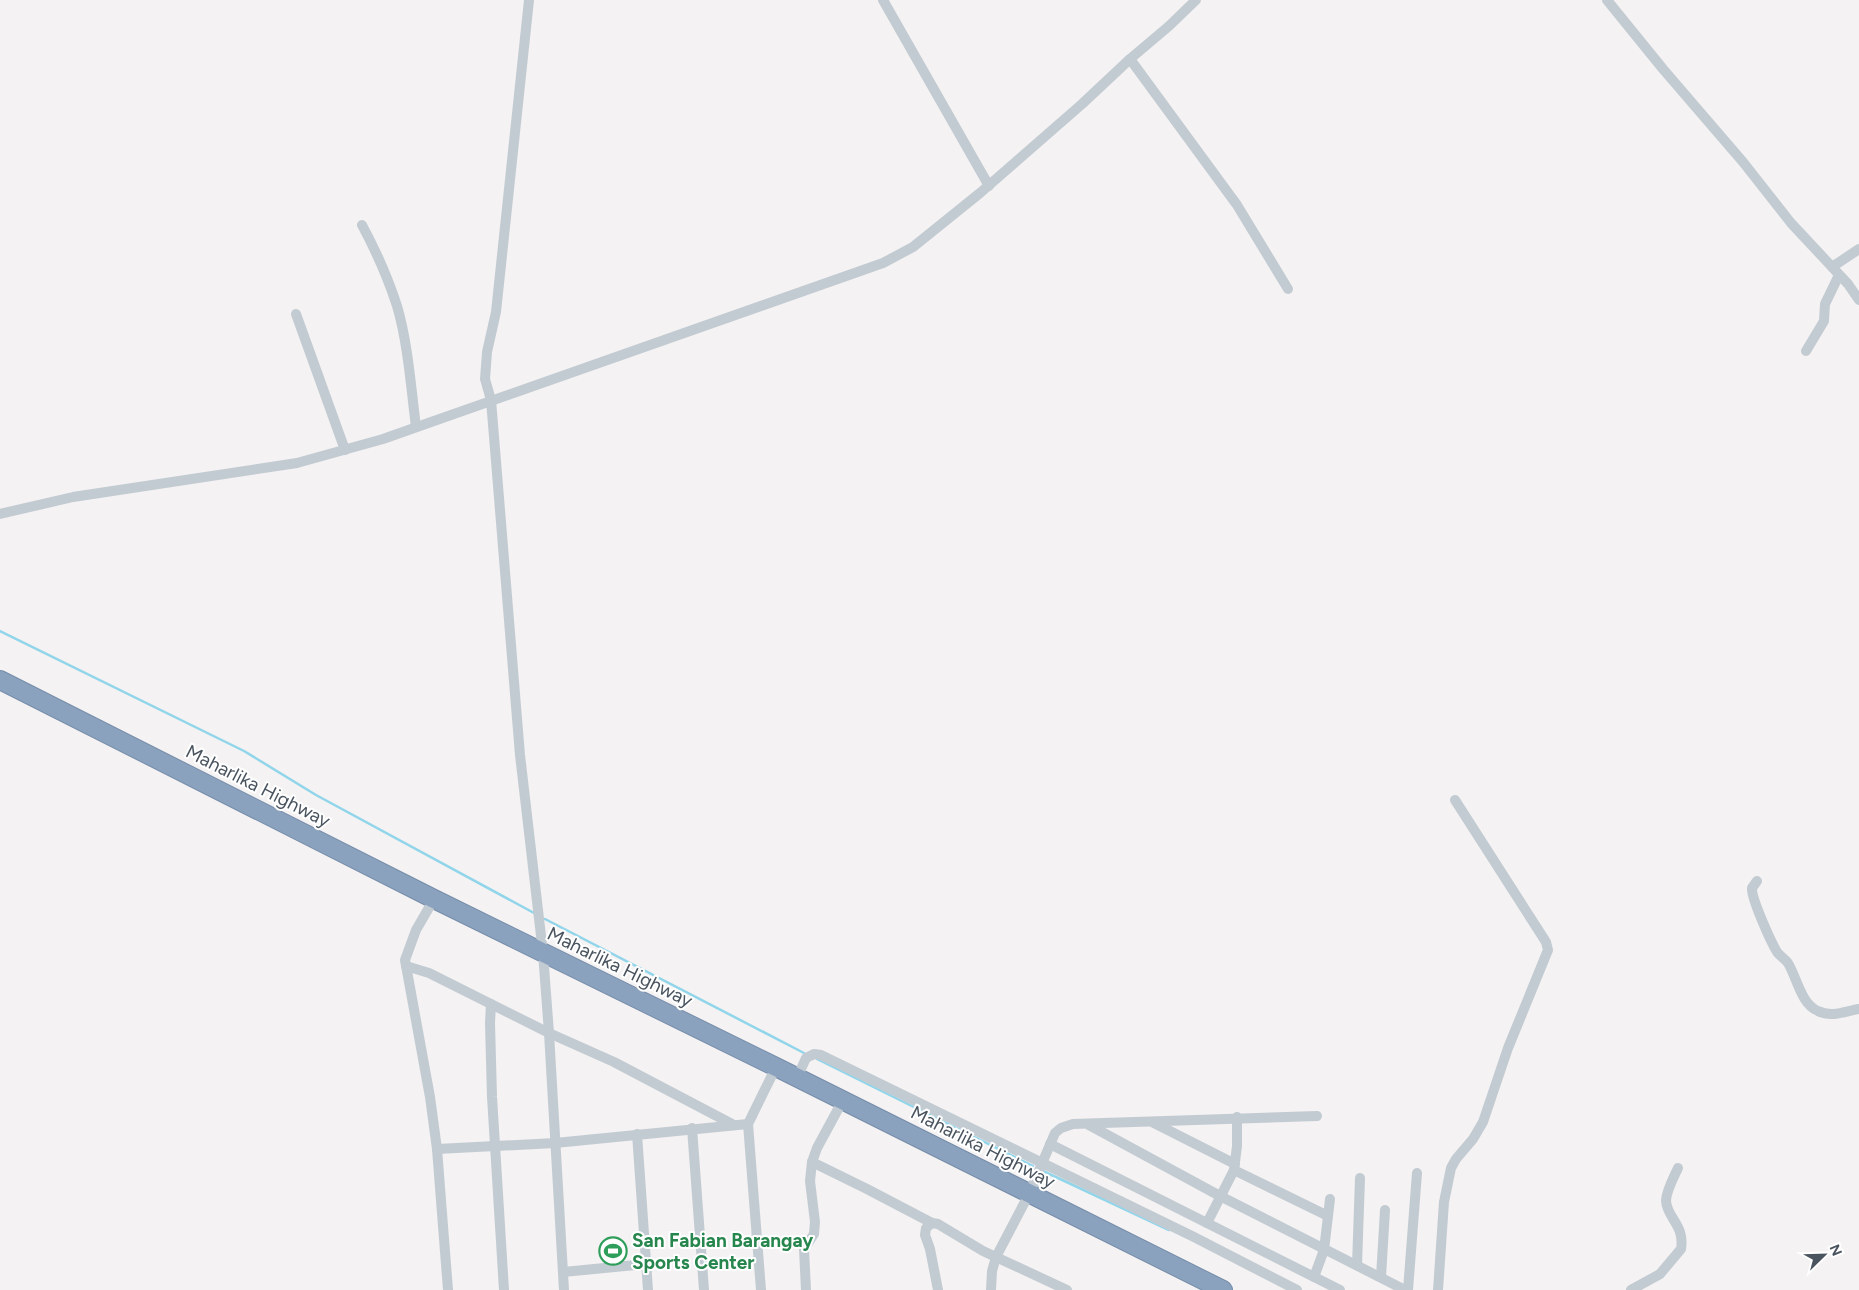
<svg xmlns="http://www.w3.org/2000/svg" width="1859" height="1290" font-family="Figtree,sans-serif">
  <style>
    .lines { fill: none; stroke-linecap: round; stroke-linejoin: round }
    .stream { stroke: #91d5ea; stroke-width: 2.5 }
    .highway-casing { stroke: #768daa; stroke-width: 20 }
    .street { stroke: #c3cbd2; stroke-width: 10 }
    .highway { stroke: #8ba2be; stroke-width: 18 }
    .labels { text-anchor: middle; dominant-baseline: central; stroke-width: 4; stroke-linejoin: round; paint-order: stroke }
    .street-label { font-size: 19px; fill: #4a545f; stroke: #fff }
    .leisure-label { font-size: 19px; font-weight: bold; fill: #27864d; stroke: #fff; text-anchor: start }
  </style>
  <rect width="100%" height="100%" fill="#f4f2f2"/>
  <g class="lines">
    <g class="stream">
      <path d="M0,631L244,751L316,795L534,913"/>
      <path d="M545,919L804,1053"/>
      <path d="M817,1059L1033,1166"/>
      <path d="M1043,1171L1169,1230"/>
    </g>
    <g class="highway-casing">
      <path id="highway" d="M0,680L434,899L776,1067L1223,1290"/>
    </g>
    <g class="street">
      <path d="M529,0L496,312L487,352L485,379L491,400L520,755L543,953L549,1033L564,1290"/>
      <path d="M883,0L989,186"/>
      <path d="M1607,0L1663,69L1743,162L1791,223L1848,284L1859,300"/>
      <path d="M1130,59L1237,205L1288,289"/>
      <path d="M362,225C376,251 388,278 397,306C408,343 411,388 416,427"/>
      <path d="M1832,267L1859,249"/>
      <path d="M296,314L345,450"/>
      <path d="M1806,351L1824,321L1825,304L1839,275"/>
      <path d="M0,514L73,497L297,463L383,439L434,421L883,263L913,247L980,193L1082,104L1130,59L1169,26L1196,0"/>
      <path d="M1757,881L1752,888C1751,898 1771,942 1777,952C1780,956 1785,959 1788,963C1797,978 1801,1004 1818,1011C1831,1018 1846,1011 1859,1009"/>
      <path d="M434,899L416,930L405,960L430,1097L437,1149L448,1290"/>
      <path d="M406,966L429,973L549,1033L614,1062L732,1124"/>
      <path d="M491,1004L490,1023L492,1097L504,1290"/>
      <path d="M797,1078L806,1058L814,1054L821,1055L1194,1237L1297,1290"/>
      <path d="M1152,1122L1235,1164"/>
      <path d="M1089,1125L1220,1196L1405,1290"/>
      <path d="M692,1128L704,1290"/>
      <path d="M637,1134L648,1290"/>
      <path d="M1050,1144L1340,1290"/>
      <path d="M437,1149L555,1143L748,1124"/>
      <path d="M812,1162L867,1189L932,1223"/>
      <path d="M1234,1170L1328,1216"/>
      <path d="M1207,1223L1234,1170L1237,1146V1117"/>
      <path d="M1357,1265L1360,1178"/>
      <path d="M563,1272L646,1264"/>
      <path d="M1314,1277L1324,1250L1330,1199"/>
      <path d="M1381,1277L1385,1210"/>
      <path d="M761,1290L748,1124L776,1067"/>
      <path d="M806,1290L804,1249L814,1234L815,1222L810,1181L812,1162L817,1148L843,1100"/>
      <path d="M938,1290L930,1249L925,1235L926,1228L932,1223L938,1224L983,1251L1067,1290"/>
      <path d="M991,1290L992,1271L996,1257L1029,1194L1055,1133L1061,1128L1073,1124L1317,1116"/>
      <path d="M1408,1290L1417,1173"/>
      <path d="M1438,1290L1444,1202L1451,1168L1456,1159L1473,1139L1483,1122L1508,1048L1548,950L1546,942L1455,800"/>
      <path d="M1631,1290L1660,1274L1681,1249C1685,1225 1667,1218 1666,1201C1666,1191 1674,1177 1678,1168"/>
    </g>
    <use href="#highway" class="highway"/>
  </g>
  <defs>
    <g id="stadium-ring" transform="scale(1.4375)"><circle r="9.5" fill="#fff" stroke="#2e9e5b" stroke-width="1.5"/><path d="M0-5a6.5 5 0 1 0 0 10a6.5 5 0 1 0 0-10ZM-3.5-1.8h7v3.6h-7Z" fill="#2e9e5b"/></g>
  </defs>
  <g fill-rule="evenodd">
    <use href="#stadium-ring" x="613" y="1251"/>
  </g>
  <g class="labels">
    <g class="street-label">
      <text transform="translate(258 786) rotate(27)">Maharlika Highway</text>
      <text transform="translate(620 967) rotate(26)">Maharlika Highway</text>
      <text transform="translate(983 1147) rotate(27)">Maharlika Highway</text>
    </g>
    <g class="leisure-label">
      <text x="632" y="1240">San Fabian Barangay<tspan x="632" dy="22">Sports Center</tspan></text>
    </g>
  </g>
  <g transform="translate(1824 1255) rotate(67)" stroke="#ffffff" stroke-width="4" paint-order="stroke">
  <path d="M0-4L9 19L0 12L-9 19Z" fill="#4a545f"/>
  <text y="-8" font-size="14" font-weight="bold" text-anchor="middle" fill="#4a545f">N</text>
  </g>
</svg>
